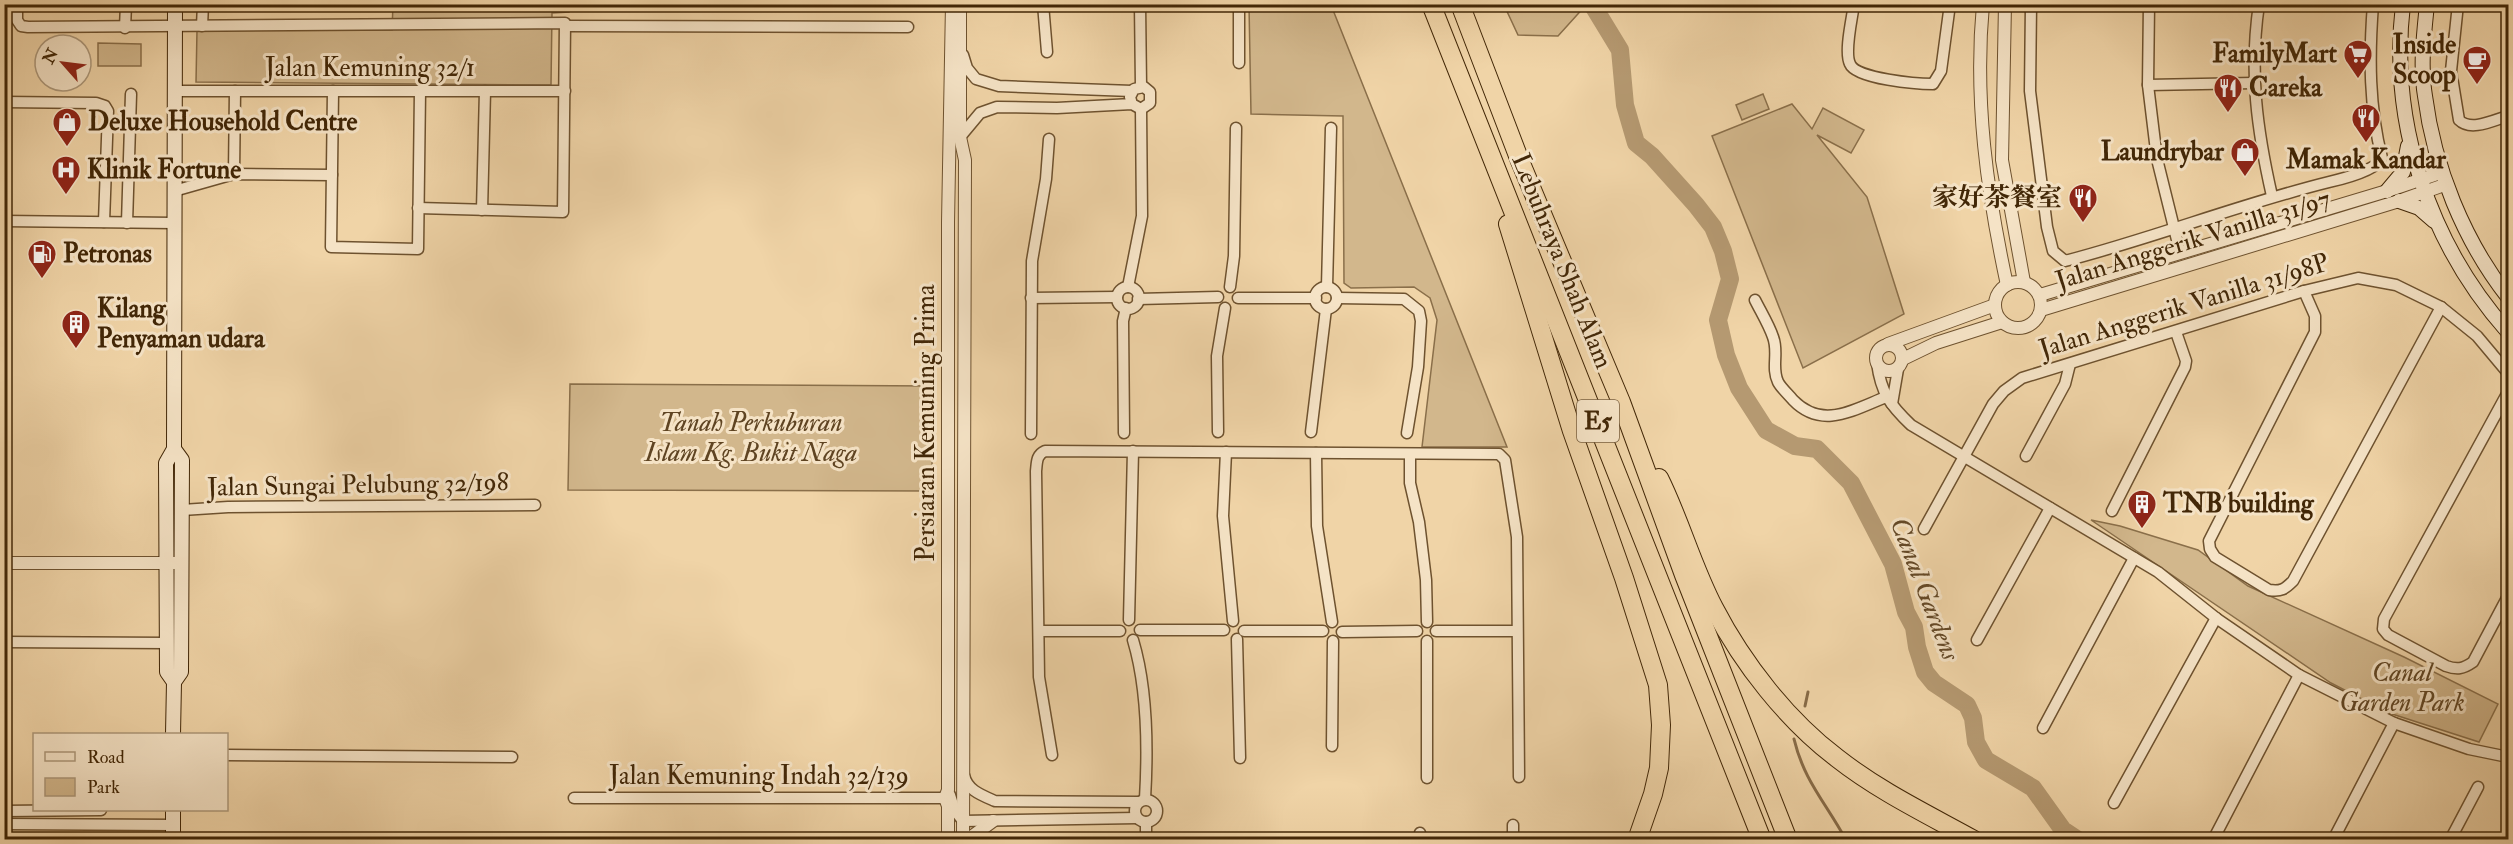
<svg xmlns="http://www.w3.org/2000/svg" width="2513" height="844" font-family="'IM FELL Double Pica','Noto Serif SC',serif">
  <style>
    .green { fill: #d2b78c; stroke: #8a6f4a; stroke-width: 1.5 }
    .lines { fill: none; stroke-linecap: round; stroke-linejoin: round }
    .stream { stroke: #876b47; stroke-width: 3 }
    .river { stroke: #b59971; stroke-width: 18 }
    .minor-casing { stroke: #6e522f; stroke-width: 13 }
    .tertiary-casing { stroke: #6e522f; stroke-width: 14 }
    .secondary-casing { stroke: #422707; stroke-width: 16 }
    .motorway-casing { stroke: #422707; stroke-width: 20 }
    .minor { stroke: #f5e3c6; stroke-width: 10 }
    .tertiary { stroke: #f5e3c6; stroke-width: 12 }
    .secondary { stroke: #f5e3c6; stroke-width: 14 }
    .motorway { stroke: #f0d4a7; stroke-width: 18 }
    .labels { text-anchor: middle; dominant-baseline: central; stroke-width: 6; stroke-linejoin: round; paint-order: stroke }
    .shield { fill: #f5e3c6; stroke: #785f40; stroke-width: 1.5 }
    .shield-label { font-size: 24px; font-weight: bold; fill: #422707 }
    .poi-label { font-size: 26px; font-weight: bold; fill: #422707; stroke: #f5e3c6; text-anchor: start }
    .street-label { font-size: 26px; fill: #422707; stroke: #f5e3c6 }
    .park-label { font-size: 26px; font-style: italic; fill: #5f4422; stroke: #f5e3c6 }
    .water-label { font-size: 27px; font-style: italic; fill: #644927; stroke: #f5e3c6 }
  </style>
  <rect width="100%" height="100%" fill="#f0d4a7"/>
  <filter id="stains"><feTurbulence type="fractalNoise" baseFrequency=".00333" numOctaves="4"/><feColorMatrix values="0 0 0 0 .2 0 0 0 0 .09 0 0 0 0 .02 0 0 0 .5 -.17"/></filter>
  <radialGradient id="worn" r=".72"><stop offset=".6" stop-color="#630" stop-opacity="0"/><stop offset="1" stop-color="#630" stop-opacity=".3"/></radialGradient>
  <g class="green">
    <path d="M393,5H569V12L552,13L551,85L196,82L197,30H392Z"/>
    <path d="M1249,5H1331L1507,447H1422L1437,320L1430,298L1414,287L1351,288L1344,283L1343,116L1251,114Z"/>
    <path d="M1504,5H1586L1558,36L1518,35Z"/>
    <path d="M98,43L141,44V66H98Z"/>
    <path d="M1763,94L1769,109L1742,120L1736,105Z"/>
    <path d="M1792,104L1812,129L1823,108L1864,130L1851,153L1817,135L1867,197L1904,314L1803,368L1712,136Z"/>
    <path d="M570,384L935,386L931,491L568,490Z"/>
    <path d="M2091,520L2120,526L2198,550L2248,586L2404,657L2498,704L2479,742L2389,713L2331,683Z"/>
  </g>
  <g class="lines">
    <g class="stream">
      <path d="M1805,706L1808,692"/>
      <path d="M1794,739C1804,781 1826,803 1846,840"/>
    </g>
    <path class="river" d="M1592,4L1620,50L1625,105L1636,143L1652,156L1696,205L1713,227L1723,251L1730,279L1718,320L1726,355L1739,388L1766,430L1795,446L1817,449L1851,483L1893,564L1906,612L1914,627L1917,647L1925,672L1934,683L1967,705L1973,718L1976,742L1986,760L2033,788L2063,830L2078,840"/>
    <g class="minor-casing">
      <g id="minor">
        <path d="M17,4V20L21,26L28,27L565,23L563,212L418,208"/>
        <path d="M1043,4L1047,52"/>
        <path d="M1140,4L1141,87"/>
        <path d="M1239,4V63"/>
        <path d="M1854,4C1852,19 1844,52 1850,64C1856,79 1918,84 1933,84L1941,71L1950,4"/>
        <path d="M2031,4L2030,91L2047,227L2053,251L2065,261C2154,238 2240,204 2329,182C2342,179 2377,170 2382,158C2369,107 2369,57 2373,4"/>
        <path d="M2149,4L2148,85L2157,159L2180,252"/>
        <path d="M2259,4C2249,72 2257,130 2272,196"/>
        <path d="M2458,4L2451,71L2459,120C2471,132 2494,120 2508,116"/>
        <path d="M202,26L203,4"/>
        <path d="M565,26L908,27"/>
        <path d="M125,28L126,4"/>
        <path d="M963,55L967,68L976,79L999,86L1132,91"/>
        <path d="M2148,85L2254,83"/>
        <path d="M175,91H565"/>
        <path d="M333,91L331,247L418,249L420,91"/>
        <path d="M4,102L96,103L105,106L108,111L104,222"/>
        <path d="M960,137L980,113L997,107L1057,108L1132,104L1141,109L1150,103V92L1144,87L1134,89L1130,97L1132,104"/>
        <path d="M234,174L235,91"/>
        <path d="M174,191L234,174L332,175"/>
        <path d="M482,210L485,91"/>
        <path d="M4,221L174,223"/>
        <path d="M127,223L131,94"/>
        <path d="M1128,287L1142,216L1141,109"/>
        <path d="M1230,287L1234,256L1236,128"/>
        <path d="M1327,287L1331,128"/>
        <circle cx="1326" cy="298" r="11"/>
        <circle cx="1128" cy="298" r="11"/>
        <path d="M2304,291L2315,316V332L2209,541L2210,549L2215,557L2269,590C2281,592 2285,589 2293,581L2441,307"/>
        <path d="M1031,298L1117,297"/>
        <path d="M1238,298H1316"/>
        <path d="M1337,298L1404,299L1419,311L1421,321L1418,367L1407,433"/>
        <path d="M1138,299L1218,297"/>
        <path d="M1755,300C1761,312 1769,325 1773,337C1779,352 1771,368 1778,382C1781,388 1789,395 1793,400C1822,430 1853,410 1886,397"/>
        <path d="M1877,363C1881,393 1890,405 1911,425L2158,572L2216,618L2299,675L2394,723L2469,749L2508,757"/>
        <path d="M2508,392L2384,619L2383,629L2388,635L2446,666C2457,670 2463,669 2473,662L2508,596"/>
        <path d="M1892,404L1898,369"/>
        <path d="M1218,432L1217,356L1225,308"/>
        <path d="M1311,432L1326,309"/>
        <path d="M1124,433L1123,321L1126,308"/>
        <path d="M1031,434L1032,261L1046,179L1049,139"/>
        <path d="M1226,452L1223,516L1233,621"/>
        <path d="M1316,453L1317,526L1332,622"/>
        <path d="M1410,454V483L1419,522L1426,580L1427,622"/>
        <path d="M2026,456L2065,384L2070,364"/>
        <path d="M182,510L228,507L535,505"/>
        <path d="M2112,511L2185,367L2186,361L2176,332"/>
        <path d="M1924,529L1993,404L2004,391L2022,378L2304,291L2358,278L2396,285L2441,307L2477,336L2508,373"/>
        <path d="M1129,620L1133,451"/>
        <path d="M1140,630H1224"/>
        <path d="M1039,631H1120"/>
        <path d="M1244,631H1323"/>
        <path d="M1436,631H1516"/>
        <path d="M1342,632L1417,631"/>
        <path d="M1237,639L1240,758"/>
        <path d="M1133,640C1148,690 1148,748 1145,799"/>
        <path d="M1977,640L2050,508"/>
        <path d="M4,642L167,643"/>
        <path d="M2043,728L2134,558"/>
        <path d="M1332,746L1333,641"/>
        <path d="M226,755L512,757"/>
        <path d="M1052,755L1039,677L1036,471C1037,463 1036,455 1045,451L1499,454L1505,460L1517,537L1519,777"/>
        <path d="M964,775C967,790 981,795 995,801L1138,802"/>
        <path d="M1427,778V641"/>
        <path d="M950,795L955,811L963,821L1137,818"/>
        <path d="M574,798H945"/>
        <circle cx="1146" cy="811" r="11"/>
        <path d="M2114,803L2216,618"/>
        <path d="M4,811L101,810"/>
        <path d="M4,824L173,825"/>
        <path d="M1420,833L1421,840"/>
        <path d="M1146,840V822"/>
        <path d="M1513,840V825"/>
        <path d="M2213,840L2299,675"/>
        <path d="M2333,840L2394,723"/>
        <path d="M2450,840L2478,787"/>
      </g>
    </g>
    <g class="tertiary-casing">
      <g id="tertiary">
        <path d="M960,4V137L965,160L963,840"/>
        <path d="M1983,4C1974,100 1987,192 2007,285"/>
        <path d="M2005,4L2002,160L2024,282"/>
        <circle cx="2018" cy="305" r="23"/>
        <path d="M2040,295L2387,191L2443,172"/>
        <path d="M2041,310L2399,201L2447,184"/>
        <path d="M1888,344L1995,305"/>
        <circle cx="1889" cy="358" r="13"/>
        <path d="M1903,359L1936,343L2002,322"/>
        <path d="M4,563H180"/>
        <path d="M948,840V806L945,798L948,790V222L952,4"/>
        <path d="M967,840L993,821"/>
      </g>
    </g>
    <g class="secondary-casing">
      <g id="secondary">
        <path d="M2403,4C2389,123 2429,243 2508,332"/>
        <path d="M2427,4C2424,34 2420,66 2425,96C2434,167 2464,241 2508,297"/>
        <path d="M2387,191L2403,172L2408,146"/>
        <path d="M2399,201L2419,208L2434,221"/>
        <path d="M174,682L181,672L182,460L174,449"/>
        <path d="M173,734L174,682L167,672L166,463L174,449L175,4"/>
        <path d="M173,840V810"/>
      </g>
    </g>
    <g class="motorway-casing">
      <g id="motorway">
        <path d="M1431,4L1762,840"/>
        <path d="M1460,4L1520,161L1621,402L1684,575L1788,840"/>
        <path d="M1508,224L1572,431L1624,578L1658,685L1661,725L1659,768L1653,794L1637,840"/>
        <path d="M1659,478C1680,520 1692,566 1714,608C1743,664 1787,720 1837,758C1879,791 1927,814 1974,840"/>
      </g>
    </g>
    <use href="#minor" class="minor"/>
    <use href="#tertiary" class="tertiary"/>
    <use href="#secondary" class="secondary"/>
    <use href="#motorway" class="motorway"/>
  </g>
  <defs>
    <g id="supermarket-pin" transform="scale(1.5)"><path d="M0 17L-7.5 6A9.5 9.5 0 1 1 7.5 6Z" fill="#8f2418" stroke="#f5e3c6"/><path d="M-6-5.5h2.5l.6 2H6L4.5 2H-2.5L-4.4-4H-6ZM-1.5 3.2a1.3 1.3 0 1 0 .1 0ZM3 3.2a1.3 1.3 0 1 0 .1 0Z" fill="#fff"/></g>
    <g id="cafe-pin" transform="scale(1.5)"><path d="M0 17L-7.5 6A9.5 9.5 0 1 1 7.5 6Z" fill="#8f2418" stroke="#f5e3c6"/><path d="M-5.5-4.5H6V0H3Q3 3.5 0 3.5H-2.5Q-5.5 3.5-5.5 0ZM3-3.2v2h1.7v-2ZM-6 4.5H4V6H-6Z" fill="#fff"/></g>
    <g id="restaurant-pin" transform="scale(1.5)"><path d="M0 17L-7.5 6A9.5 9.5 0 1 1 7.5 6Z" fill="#8f2418" stroke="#f5e3c6"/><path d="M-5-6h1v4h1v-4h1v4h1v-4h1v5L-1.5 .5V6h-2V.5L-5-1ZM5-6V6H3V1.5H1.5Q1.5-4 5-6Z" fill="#fff"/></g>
    <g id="shop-pin" transform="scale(1.5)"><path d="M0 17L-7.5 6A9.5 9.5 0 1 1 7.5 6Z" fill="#8f2418" stroke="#f5e3c6"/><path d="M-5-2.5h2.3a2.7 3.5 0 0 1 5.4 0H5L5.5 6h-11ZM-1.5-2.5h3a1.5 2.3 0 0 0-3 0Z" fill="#fff"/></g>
    <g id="hospital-pin" transform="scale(1.5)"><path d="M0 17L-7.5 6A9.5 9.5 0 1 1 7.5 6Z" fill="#8f2418" stroke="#f5e3c6"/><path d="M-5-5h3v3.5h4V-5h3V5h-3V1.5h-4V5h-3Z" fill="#fff"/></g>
    <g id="fuel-pin" transform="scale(1.5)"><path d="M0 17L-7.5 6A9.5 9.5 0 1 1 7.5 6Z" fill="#8f2418" stroke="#f5e3c6"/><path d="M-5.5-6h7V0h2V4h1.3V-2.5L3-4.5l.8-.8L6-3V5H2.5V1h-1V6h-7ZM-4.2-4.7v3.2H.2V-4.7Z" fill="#fff"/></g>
    <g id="building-pin" transform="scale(1.5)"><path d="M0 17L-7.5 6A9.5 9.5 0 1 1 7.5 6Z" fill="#8f2418" stroke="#f5e3c6"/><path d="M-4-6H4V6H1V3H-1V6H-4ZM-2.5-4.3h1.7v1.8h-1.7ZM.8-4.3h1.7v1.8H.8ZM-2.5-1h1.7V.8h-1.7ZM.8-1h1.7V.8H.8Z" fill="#fff"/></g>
  </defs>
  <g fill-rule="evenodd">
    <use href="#supermarket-pin" x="2358" y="54"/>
    <use href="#cafe-pin" x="2477" y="60"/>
    <use href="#restaurant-pin" x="2228" y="88"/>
    <use href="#restaurant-pin" x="2366" y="118"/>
    <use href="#shop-pin" x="67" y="122"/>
    <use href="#shop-pin" x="2245" y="152"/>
    <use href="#hospital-pin" x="66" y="170"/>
    <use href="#restaurant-pin" x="2083" y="198"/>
    <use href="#fuel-pin" x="42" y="254"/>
    <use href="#building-pin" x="76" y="324"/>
    <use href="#building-pin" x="2142" y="504"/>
  </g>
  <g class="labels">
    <rect class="shield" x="1577" y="400" width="42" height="42" rx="4.5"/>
    <g class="shield-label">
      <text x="1598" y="421">E5</text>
    </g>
    <g class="poi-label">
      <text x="2456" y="45" text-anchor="end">Inside<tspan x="2456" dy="30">Scoop</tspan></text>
      <text x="2337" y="54" text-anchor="end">FamilyMart</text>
      <text x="2249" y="88">Careka</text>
      <text x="88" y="122">Deluxe Household Centre</text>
      <text x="2224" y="152" text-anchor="end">Laundrybar</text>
      <text x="2366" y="160" text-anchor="middle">Mamak Kandar</text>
      <text x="87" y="170">Klinik Fortune</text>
      <text x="2062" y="198" text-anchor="end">家好茶餐室</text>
      <text x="63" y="254">Petronas</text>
      <text x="97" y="309">Kilang<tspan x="97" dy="30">Penyaman udara</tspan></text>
      <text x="2163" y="504">TNB building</text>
    </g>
    <g class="street-label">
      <text x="370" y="68">Jalan Kemuning 32/1</text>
      <text transform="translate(2193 240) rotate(-17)">Jalan Anggerik Vanilla 31/97</text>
      <text transform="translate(1562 261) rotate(68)">Lebuhraya Shah Alam</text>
      <text transform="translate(2184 306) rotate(-17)">Jalan Anggerik Vanilla 31/98P</text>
      <text transform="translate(926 423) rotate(-90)">Persiaran Kemuning Prima</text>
      <text transform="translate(358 485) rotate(-1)">Jalan Sungai Pelubung 32/198</text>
      <text x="759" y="776">Jalan Kemuning Indah 32/139</text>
    </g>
    <g class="park-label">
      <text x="751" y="423">Tanah Perkuburan<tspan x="751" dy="30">Islam Kg. Bukit Naga</tspan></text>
      <text x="2402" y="673">Canal<tspan x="2402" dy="30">Garden Park</tspan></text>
    </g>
    <g class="water-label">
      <text transform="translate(1925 589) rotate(69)">Canal Gardens</text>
    </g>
  </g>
  <rect width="2513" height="844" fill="none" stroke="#f0d4a7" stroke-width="24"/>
  <rect x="6" y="6" width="2501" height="832" fill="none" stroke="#422707" stroke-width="3"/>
  <rect x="12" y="12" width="2489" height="820" fill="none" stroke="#422707" stroke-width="1.5"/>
  <rect x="33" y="733" width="195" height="78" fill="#f5e3c6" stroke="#ad987a" stroke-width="1.5"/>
  <rect x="45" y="752" width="30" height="9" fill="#f5e3c6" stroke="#ad987a" stroke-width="1.5"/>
  <text x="87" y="763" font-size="18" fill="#422707">Road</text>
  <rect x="45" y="778" width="30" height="18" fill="#d2b78c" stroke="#ad987a" stroke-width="1.5"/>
  <text x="87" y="793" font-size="18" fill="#422707">Park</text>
  <g transform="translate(63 63) rotate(298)"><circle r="28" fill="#f5e3c6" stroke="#ad987a" stroke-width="1.5"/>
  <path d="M0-4.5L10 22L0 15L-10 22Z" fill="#8f2418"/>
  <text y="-9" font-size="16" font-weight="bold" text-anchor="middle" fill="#422707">N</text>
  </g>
  <rect width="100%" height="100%" filter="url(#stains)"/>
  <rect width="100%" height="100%" fill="url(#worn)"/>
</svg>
